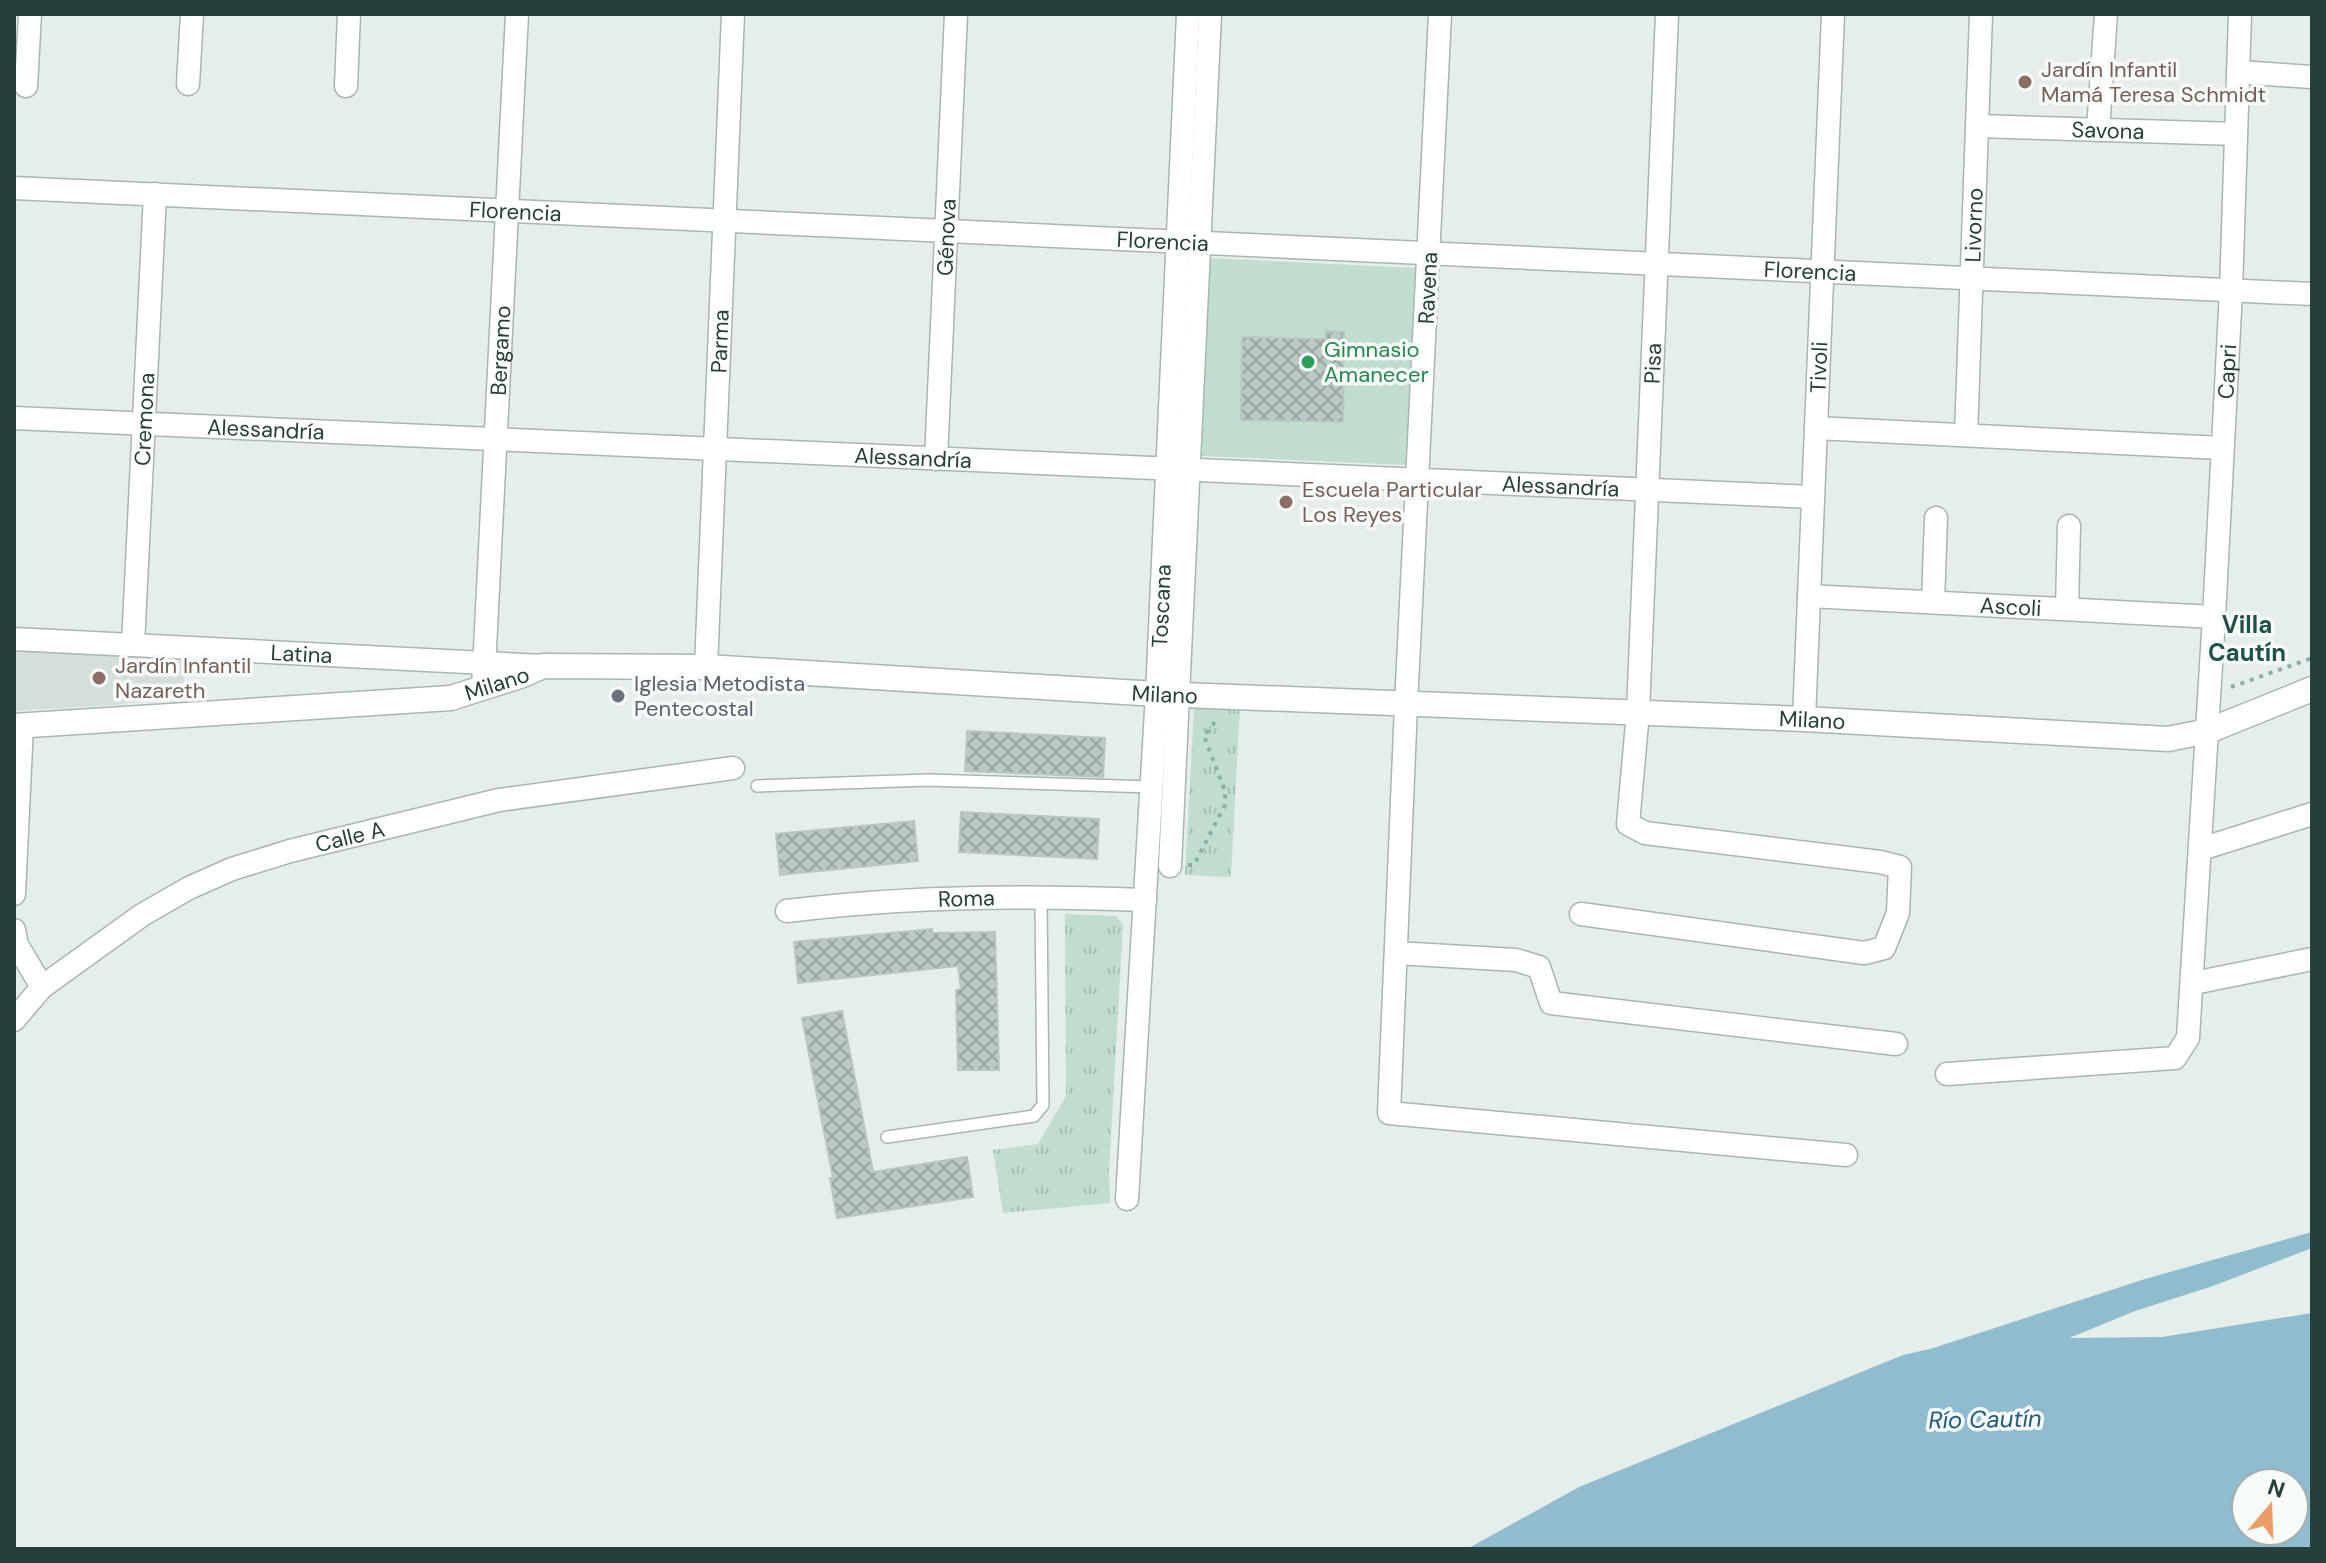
<svg xmlns="http://www.w3.org/2000/svg" width="2326" height="1563" font-family="'DM Sans',sans-serif">
  <style>
    .built { fill: #d4dedb }
    .grass { fill: url(#grass-tufts) }
    .pitch { fill: #c0decd }
    .water { fill: #90bcd0; fill-rule: evenodd }
    .building { fill: url(#building-cross-hatch); stroke: #b8c7c3; stroke-width: 2 }
    .lines { fill: none; stroke-linecap: round; stroke-linejoin: round }
    .service-casing { stroke: #a8b6b3; stroke-width: 14 }
    .minor-casing { stroke: #a8b6b3; stroke-width: 25 }
    .tertiary-casing { stroke: #a8b6b3; stroke-width: 27 }
    .path { stroke: #87b0aa; stroke-width: 4; stroke-dasharray: 4 6; stroke-linecap: butt }
    .service { stroke: #fff; stroke-width: 11 }
    .minor { stroke: #fff; stroke-width: 22 }
    .tertiary { stroke: #fff; stroke-width: 24 }
    .education-dot { fill: #8d6e63; stroke: #f6faf9; stroke-width: 3 }
    .leisure-dot { fill: #2e9e5b; stroke: #f6faf9; stroke-width: 3 }
    .worship-dot { fill: #6b7280; stroke: #f6faf9; stroke-width: 3 }
    .labels { text-anchor: middle; dominant-baseline: central; stroke-width: 7; stroke-linejoin: round; paint-order: stroke }
    .education-label { font-size: 22px; fill: #785e54; stroke: #f6faf9; text-anchor: start }
    .street-label { font-size: 22px; fill: #253f3c; stroke: #f6faf9 }
    .leisure-label { font-size: 22px; fill: #27864d; stroke: #f6faf9; text-anchor: start }
    .worship-label { font-size: 22px; fill: #5b616d; stroke: #f6faf9; text-anchor: start }
    .neighbourhood-label { font-size: 24px; font-weight: bold; fill: #21514d; stroke: #f6faf9 }
    .water-label { font-size: 24px; font-style: italic; fill: #215c79; stroke: #f6faf9 }
  </style>
  <defs>
    <pattern id="grass-tufts" width="24" height="20" patternUnits="userSpaceOnUse" patternTransform="scale(2)"><rect width="24" height="20" fill="#c0decd"/><path d="M3 7l-1-3M5 7V3M7 7l1-3M15 17l-1-3M17 17v-4M19 17l1-3" fill="none" stroke="#a5c0b1"/></pattern>
    <pattern id="building-cross-hatch" width="8" height="8" patternUnits="userSpaceOnUse" patternTransform="scale(2)"><rect width="8" height="8" fill="#bbc9c5"/><path d="M0 0l8 8M0 8l8-8" fill="none" stroke="#98a5a1"/></pattern>
  </defs>
  <rect width="100%" height="100%" fill="#e5eeeb"/>
  <path class="built" d="M14,650L183,660L185,696L114,705L14,711Z"/>
  <g class="grass">
    <path d="M1200,703L1240,704L1231,877L1185,875L1194,708Z"/>
    <path d="M1065,914L1116,916L1123,925L1109,1171L1110,1203L1003,1213L993,1150L1038,1144L1066,1096Z"/>
  </g>
  <path class="pitch" d="M1210,258L1416,268L1407,465L1201,456Z"/>
  <path class="water" d="M2312,1232V1248L2213,1286L2135,1311L2069,1338L2162,1337L2312,1313V1549H1467L1579,1487L1903,1355L1930,1349L2145,1279ZM2246,1483H2294V1531H2246Z"/>
  <g class="building">
    <path d="M1326,331L1344,332L1343,422L1241,420L1242,337L1326,339Z"/>
    <path d="M967,731L1105,738L1103,777L965,771Z"/>
    <path d="M961,812L1099,819L1097,859L959,852Z"/>
    <path d="M914,821L918,861L780,875L776,834Z"/>
    <path d="M932,929V933L995,932L999,1070H958L956,990L961,989L958,966L798,983L794,942Z"/>
    <path d="M842,1011L873,1172L967,1157L973,1197L837,1218L830,1178H833L802,1018Z"/>
  </g>
  <g class="lines">
    <g class="service-casing">
      <g id="service">
        <path d="M757,786L928,780L1152,787"/>
        <path d="M887,1137L1034,1116L1043,1105L1041,896"/>
      </g>
    </g>
    <g class="minor-casing">
      <g id="minor">
        <path d="M1440,14L1406,705L1389,1113L1846,1155"/>
        <path d="M2238,72L2312,77"/>
        <path d="M188,84L192,14"/>
        <path d="M26,86L30,14"/>
        <path d="M346,86L349,14"/>
        <path id="s1" d="M1978,126L2236,134"/>
        <path d="M2098,130L2106,14"/>
        <path id="s2" d="M14,188L2312,294"/>
        <path id="s3" d="M14,418L1813,497"/>
        <path d="M1816,428L2222,448"/>
        <path id="s4" d="M1966,435L1981,14"/>
        <path id="s5" d="M936,459L956,14"/>
        <path id="s6" d="M1809,596L2214,617"/>
        <path d="M1933,602L1936,518"/>
        <path d="M2067,609L2069,526"/>
        <path id="s7" d="M14,639L543,666"/>
        <path id="s8" d="M133,645L155,194"/>
        <path id="s9" d="M706,667L733,14"/>
        <path id="s10" d="M483,688L517,14"/>
        <path id="s11" d="M1804,719L1833,14"/>
        <path d="M2201,849L2312,814"/>
        <path d="M1170,866L1210,14"/>
        <path d="M14,894L22,726"/>
        <path id="s12" d="M787,911C907,896 1025,895 1145,900"/>
        <path id="s13" d="M1581,914L1864,953L1884,948L1898,913L1900,867L1880,862L1645,833L1628,824L1638,712L1667,14"/>
        <path d="M14,930L17,945L42,987"/>
        <path d="M1396,953L1516,960L1539,967L1551,1003L1896,1044"/>
        <path d="M2194,983L2312,959"/>
        <path id="s14" d="M14,1020L42,987L142,915L189,888L232,869L290,851L499,800L733,768"/>
        <path id="s15" d="M1947,1074L2175,1058L2188,1038L2214,617L2231,291L2240,14"/>
        <path id="s16" d="M1127,1199L1157,694L1188,14"/>
      </g>
    </g>
    <g class="tertiary-casing">
      <g id="tertiary">
        <path id="s17" d="M14,726L451,698L523,675L543,666L706,667L1157,694L1804,719L2168,739L2208,731L2312,689"/>
      </g>
    </g>
    <g class="path">
      <path d="M2231,687L2312,658"/>
      <path d="M1188,865H1194L1225,805V791L1204,736L1217,719"/>
    </g>
    <use href="#service" class="service"/>
    <use href="#minor" class="minor"/>
    <use href="#tertiary" class="tertiary"/>
  </g>
  <g class="education-dot">
    <circle cx="2025" cy="82" r="8"/>
    <circle cx="1286" cy="502" r="8"/>
    <circle cx="99" cy="678" r="8"/>
  </g>
  <circle class="leisure-dot" cx="1308" cy="362" r="8"/>
  <circle class="worship-dot" cx="618" cy="696" r="8"/>
  <g class="labels">
    <g class="education-label">
      <text x="2041" y="69">Jardín Infantil<tspan x="2041" dy="25">Mamá Teresa Schmidt</tspan></text>
      <text x="1302" y="489">Escuela Particular<tspan x="1302" dy="25">Los Reyes</tspan></text>
      <text x="115" y="665">Jardín Infantil<tspan x="115" dy="25">Nazareth</tspan></text>
    </g>
    <g class="street-label">
      <text stroke="none"><textPath href="#s1" startOffset="130">Savona</textPath></text>
      <text stroke="none"><textPath href="#s2" startOffset="502">Florencia</textPath></text>
      <text stroke="none"><textPath href="#s4" startOffset="210">Livorno</textPath></text>
      <text stroke="none"><textPath href="#s5" startOffset="222">Génova</textPath></text>
      <text stroke="none"><textPath href="#s2" startOffset="1150">Florencia</textPath></text>
      <text stroke="none"><textPath href="#s2" startOffset="1798">Florencia</textPath></text>
      <text transform="translate(1428 288) rotate(-87)">Ravena</text>
      <text stroke="none"><textPath href="#s9" startOffset="326">Parma</textPath></text>
      <text stroke="none"><textPath href="#s10" startOffset="338">Bergamo</textPath></text>
      <text stroke="none"><textPath href="#s13" startOffset="1128">Pisa</textPath></text>
      <text stroke="none"><textPath href="#s11" startOffset="352">Tivoli</textPath></text>
      <text stroke="none"><textPath href="#s15" startOffset="920">Capri</textPath></text>
      <text stroke="none"><textPath href="#s8" startOffset="226">Cremona</textPath></text>
      <text stroke="none"><textPath href="#s3" startOffset="252">Alessandría</textPath></text>
      <text stroke="none"><textPath href="#s3" startOffset="900">Alessandría</textPath></text>
      <text stroke="none"><textPath href="#s3" startOffset="1548">Alessandría</textPath></text>
      <text stroke="none"><textPath href="#s6" startOffset="202">Ascoli</textPath></text>
      <text stroke="none"><textPath href="#s16" startOffset="594">Toscana</textPath></text>
      <text stroke="none"><textPath href="#s7" startOffset="288">Latina</textPath></text>
      <text stroke="none"><textPath href="#s17" startOffset="486">Milano</textPath></text>
      <text stroke="none"><textPath href="#s17" startOffset="1158">Milano</textPath></text>
      <text stroke="none"><textPath href="#s17" startOffset="1806">Milano</textPath></text>
      <text stroke="none"><textPath href="#s14" startOffset="390">Calle A</textPath></text>
      <text stroke="none"><textPath href="#s12" startOffset="180">Roma</textPath></text>
    </g>
    <g class="leisure-label">
      <text x="1324" y="349">Gimnasio<tspan x="1324" dy="25">Amanecer</tspan></text>
    </g>
    <g class="worship-label">
      <text x="634" y="683">Iglesia Metodista<tspan x="634" dy="25">Pentecostal</tspan></text>
    </g>
    <g class="neighbourhood-label">
      <text x="2247" y="624">Villa<tspan x="2247" dy="28">Cautín</tspan></text>
    </g>
    <g class="water-label">
      <text transform="translate(1985 1419) rotate(-1)">Río Cautín</text>
    </g>
  </g>
  <rect width="2326" height="1563" fill="none" stroke="#253f3c" stroke-width="32"/>
  <g transform="translate(2270 1507) rotate(19)"><circle r="38" fill="#f6faf9" stroke="#a2afad" stroke-width="2"/>
  <path d="M0-6L14 30L0 20L-14 30Z" fill="#ec9c65"/>
  <text y="-12" font-size="22" font-weight="bold" text-anchor="middle" fill="#253f3c">N</text>
  </g>
</svg>
